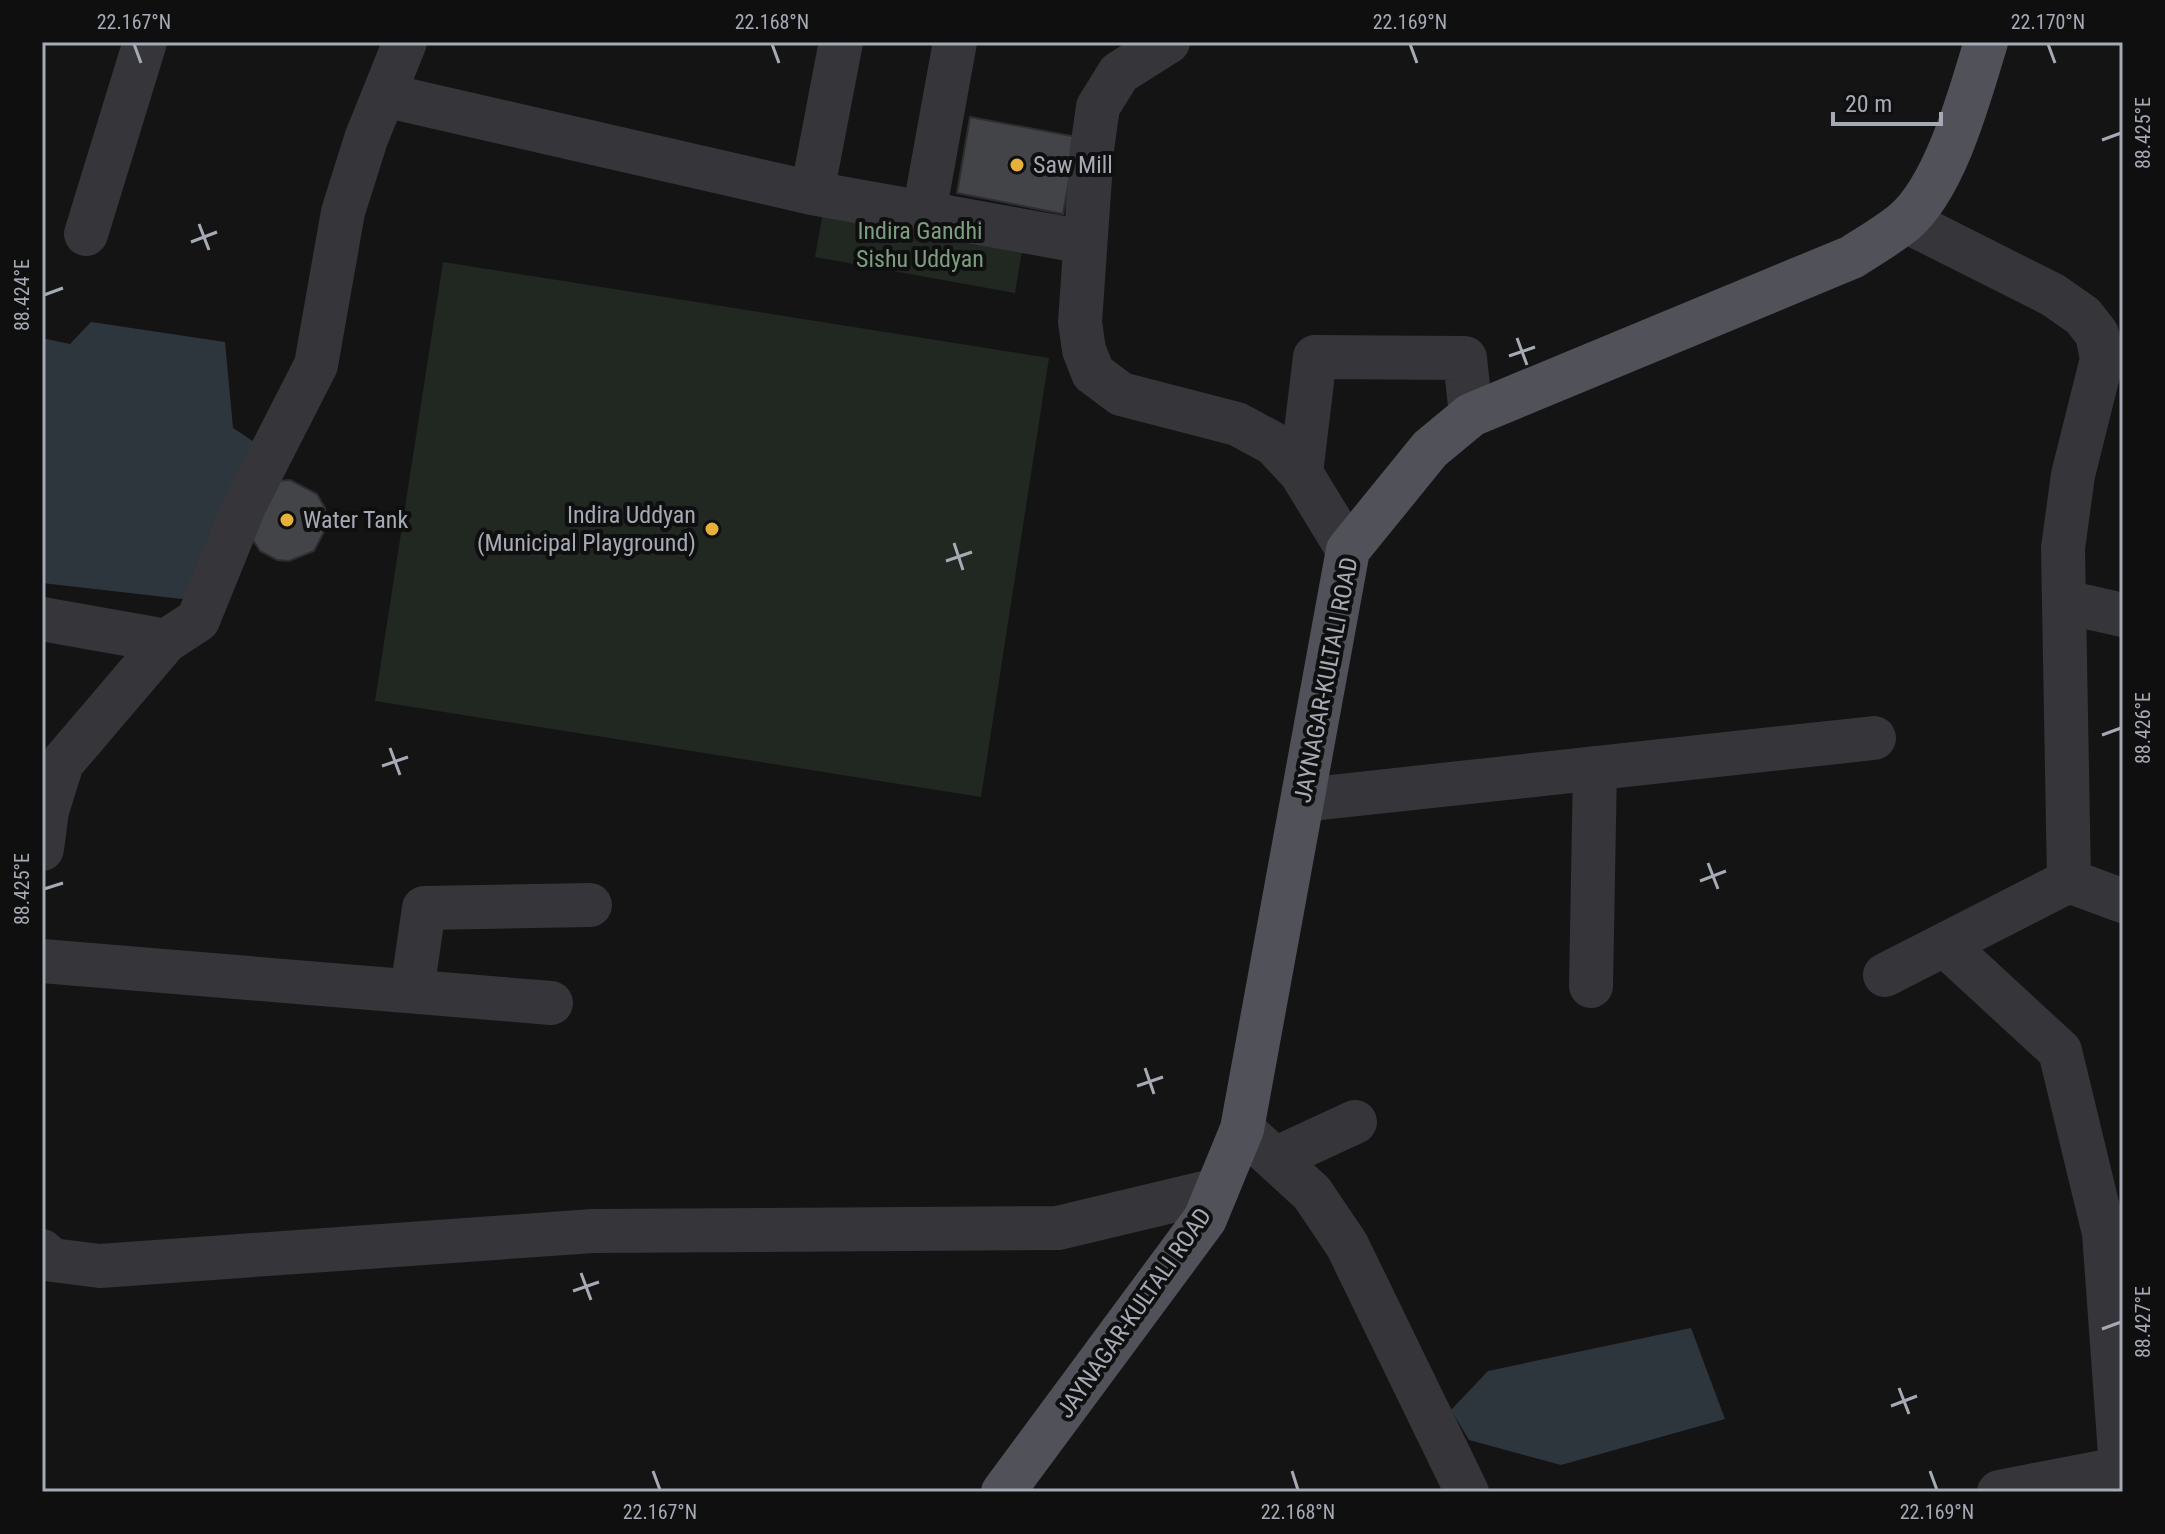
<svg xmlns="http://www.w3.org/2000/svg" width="2165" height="1534" font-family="'Roboto Condensed',sans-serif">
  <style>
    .green { fill: #202821 }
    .water { fill: #2e363d }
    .building { fill: #434448; stroke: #2e2e31; stroke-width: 2 }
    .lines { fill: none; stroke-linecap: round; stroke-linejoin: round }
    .minor { stroke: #35353a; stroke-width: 44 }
    .major { stroke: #515259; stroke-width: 44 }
    .ticks { fill: none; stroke: #a6aab5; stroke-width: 3 }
    .poi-dot { fill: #e6b03b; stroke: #0f0f10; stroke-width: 3 }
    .labels { text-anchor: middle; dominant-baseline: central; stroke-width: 8; stroke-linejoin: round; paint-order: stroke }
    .poi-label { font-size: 24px; fill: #a6aab5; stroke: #0f0f10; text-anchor: start }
    .park-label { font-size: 24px; fill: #7e9e81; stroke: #0f0f10 }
    .street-label { font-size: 24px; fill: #a6aab5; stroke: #0f0f10 }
    .neatline { fill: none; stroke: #a6aab5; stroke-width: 3 }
    .ticks-label { font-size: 20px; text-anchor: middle; fill: #a6aab5 }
  </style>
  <rect width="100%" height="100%" fill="#141415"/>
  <g class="green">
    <path d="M826,196L1025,233L1015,293L815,257Z"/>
    <path d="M443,262L1049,358L981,797L375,701Z"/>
  </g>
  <g class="water">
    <path d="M91,322L225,342L233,428L266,450L200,601L42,583V338L70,344Z"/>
    <path d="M1691,1328L1725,1419L1561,1465L1469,1440L1451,1410L1488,1371Z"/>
  </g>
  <g class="building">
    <path d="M970,117L1077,137L1063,214L957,193Z"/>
    <path d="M290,480L317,494L325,508L327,526L314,551L289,561L277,560L260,551L249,534L277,481Z"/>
  </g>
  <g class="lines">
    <g class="minor">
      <path d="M1168,42L1119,73L1098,107L1092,149L1080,322L1084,350L1093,373L1121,394L1237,424L1274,444L1301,473L1348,550"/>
      <path d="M384,95L812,193L1085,242"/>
      <path d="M812,193L841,42"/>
      <path d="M924,213L955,42"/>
      <path d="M1906,221L2053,295L2083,316L2097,334L2102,359L2073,475L2063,548L2069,881"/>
      <path d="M86,234L145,42"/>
      <path d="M1301,473L1315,357L1465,358L1471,415"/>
      <path d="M2065,602L2123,615"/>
      <path d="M42,619L166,641"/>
      <path d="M1303,800L1874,738"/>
      <path d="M42,849L47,811L62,763L166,641L198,620L245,504L316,365L343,212L366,139L405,42"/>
      <path d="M1945,945L2060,1051L2104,1233L2121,1468"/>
      <path d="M42,961L551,1003"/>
      <path d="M1885,975L2069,881L2123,901"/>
      <path d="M1591,986L1595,768"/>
      <path d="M412,991L424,908L590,905"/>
      <path d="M1242,1129L1312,1193L1347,1245L1467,1492"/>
      <path d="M1277,1158L1355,1122"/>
      <path d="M42,1251L52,1260L100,1266L593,1231L1058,1228L1217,1190"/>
      <path d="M1999,1492L2123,1468"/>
    </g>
    <path class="major" d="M1003,1492L1205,1219L1242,1129L1348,550L1430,449L1471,415L1852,257C1869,246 1888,235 1904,222C1946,186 1970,94 1986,42"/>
  </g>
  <path class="ticks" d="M134,44L141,63M772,44L779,63M1410,44L1417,63M2048,44L2055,63M2102,140L2121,133M199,224L209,250M191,242L217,232M44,295L63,288M1517,338L1527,365M1509,356L1535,347M954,543L963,570M946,561L972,552M2102,735L2121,728M390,748L400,775M382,766L408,757M1708,863L1718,889M1700,881L1726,871M44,889L63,883M1145,1068L1154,1094M1137,1086L1163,1077M581,1273L591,1300M573,1291L599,1282M2102,1329L2121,1322M1899,1388L1909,1414M1891,1406L1917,1396M653,1471L660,1490M1292,1471L1298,1490M1930,1471L1937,1490"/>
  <g class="poi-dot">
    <circle cx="1017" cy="165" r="8"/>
    <circle cx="287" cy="520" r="8"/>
    <circle cx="712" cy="529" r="8"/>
  </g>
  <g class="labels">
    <g class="poi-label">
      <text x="1033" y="165">Saw Mill</text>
      <text x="696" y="515" text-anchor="end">Indira Uddyan<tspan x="696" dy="28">(Municipal Playground)</tspan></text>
      <text x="303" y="520">Water Tank</text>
    </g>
    <g class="park-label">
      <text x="920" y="231">Indira Gandhi<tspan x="920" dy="28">Sishu Uddyan</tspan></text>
    </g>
    <g class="street-label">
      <text transform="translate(1326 680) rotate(-79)">JAYNAGAR-KULTALI ROAD</text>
      <text transform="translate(1134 1313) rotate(-55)">JAYNAGAR-KULTALI ROAD</text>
    </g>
  </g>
  <rect width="2165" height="1534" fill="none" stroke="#0f0f10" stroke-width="88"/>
  <path d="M1833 112v12h108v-12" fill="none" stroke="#a6aab5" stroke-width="4"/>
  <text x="1845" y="112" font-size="24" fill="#a6aab5" stroke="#0f0f10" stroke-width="6" paint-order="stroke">20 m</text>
  <rect x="44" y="44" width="2077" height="1446" class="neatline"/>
  <g class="ticks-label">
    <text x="134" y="29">22.167°N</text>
    <text x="772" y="29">22.168°N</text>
    <text x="1410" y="29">22.169°N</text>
    <text x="2048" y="29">22.170°N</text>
    <text transform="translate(2143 133) rotate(-90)" y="7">88.425°E</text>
    <text transform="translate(22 295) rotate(-90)" y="7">88.424°E</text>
    <text transform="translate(2143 728) rotate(-90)" y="7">88.426°E</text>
    <text transform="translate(22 889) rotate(-90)" y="7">88.425°E</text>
    <text transform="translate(2143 1322) rotate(-90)" y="7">88.427°E</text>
    <text x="660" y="1519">22.167°N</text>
    <text x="1298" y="1519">22.168°N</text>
    <text x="1937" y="1519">22.169°N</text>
  </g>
</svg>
